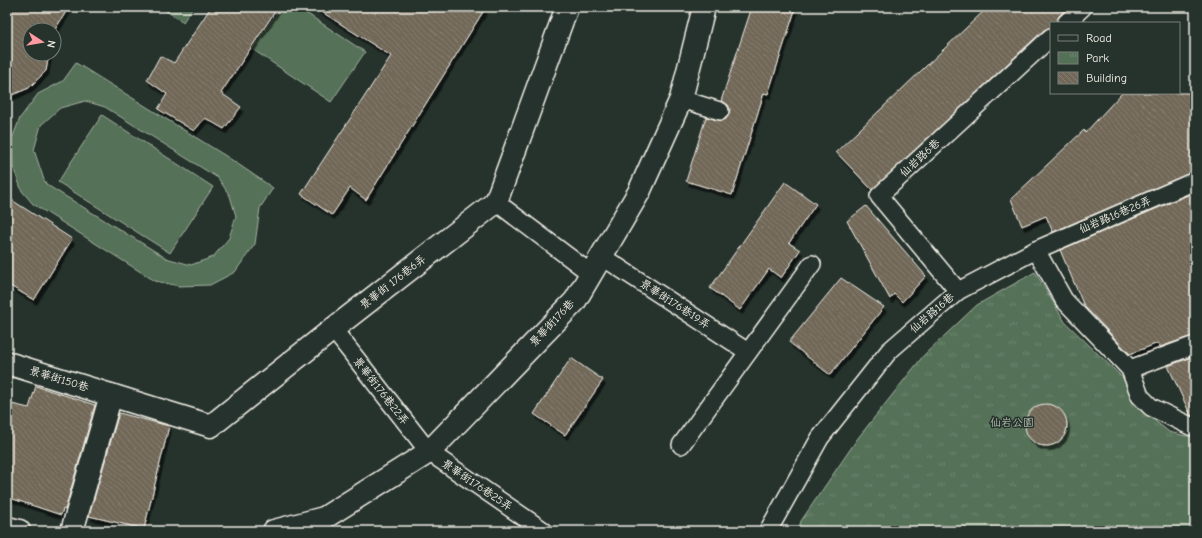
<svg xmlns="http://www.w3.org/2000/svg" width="1202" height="538" font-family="'Comic Neue','LXGW WenKai TC',sans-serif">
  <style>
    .park { fill: url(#park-tufts); stroke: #a4b1a0 }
    .pitch { fill: #547158; stroke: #a4b1a0; fill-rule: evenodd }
    .building { fill: url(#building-back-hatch); stroke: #f4f1e8; filter: url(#shadow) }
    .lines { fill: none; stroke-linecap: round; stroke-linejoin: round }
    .service-casing { stroke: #f4f1e8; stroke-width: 20 }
    .minor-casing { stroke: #f4f1e8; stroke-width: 25 }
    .service { stroke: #26332d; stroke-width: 17 }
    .minor { stroke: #26332d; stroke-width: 22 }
    .labels { text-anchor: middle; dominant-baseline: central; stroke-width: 3; stroke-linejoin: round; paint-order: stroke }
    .street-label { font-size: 11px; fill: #f4f1e8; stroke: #26332d }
    .park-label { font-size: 11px; fill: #b4beae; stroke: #26332d }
  </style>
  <defs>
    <pattern id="park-tufts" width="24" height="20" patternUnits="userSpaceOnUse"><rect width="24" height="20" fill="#547158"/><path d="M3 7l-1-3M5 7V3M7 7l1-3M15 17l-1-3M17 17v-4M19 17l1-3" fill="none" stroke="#6d8670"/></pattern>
    <pattern id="building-back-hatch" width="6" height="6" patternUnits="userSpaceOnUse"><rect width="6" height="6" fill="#716859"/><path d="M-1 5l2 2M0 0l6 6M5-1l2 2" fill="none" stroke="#867e71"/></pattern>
    <filter id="shadow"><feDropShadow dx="2.5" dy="4.5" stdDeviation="0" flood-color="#0009"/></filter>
  </defs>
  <rect width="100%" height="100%" fill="#26332d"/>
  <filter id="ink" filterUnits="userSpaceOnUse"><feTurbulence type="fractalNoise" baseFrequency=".025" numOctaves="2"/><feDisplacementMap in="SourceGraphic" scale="8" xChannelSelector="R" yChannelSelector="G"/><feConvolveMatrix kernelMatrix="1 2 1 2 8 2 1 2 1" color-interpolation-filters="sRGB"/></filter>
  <g filter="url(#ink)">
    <path class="park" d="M1035,272L1065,322L1123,378L1138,407L1169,432L1186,436L1195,437V531H798L801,521L858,438L924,355L977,305Z"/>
    <g class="pitch">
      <path d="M160,7H193L183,22Z"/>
      <path d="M281,7H297L365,52L331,102L252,49Z"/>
      <path d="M76,63L229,158L273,188L260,208L255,244L235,272L210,285L179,286L155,281L33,204L22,191L13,167L12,139L20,118L38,94L63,81ZM85,101L105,107L218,178L230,196L236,216L229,238L213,257L191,265L166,258L47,185L44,180L34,150L41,125L60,108Z"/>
      <path d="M102,115L213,187L170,253L58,182Z"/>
    </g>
    <g class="building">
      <path d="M7,7H69L54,31V30H30V54H49L46,71L29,88L7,97Z"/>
      <path d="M211,7H278L221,93L241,107L224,129L205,118L194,131L158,109L167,94L147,80L160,56L174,63Z"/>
      <path d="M314,7H486L366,200L350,188L332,215L301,194L391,56Z"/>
      <path d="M752,7H796L768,94L764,93L732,195L686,181L706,117L722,121L726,119L729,114L730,109L728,105L721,101Z"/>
      <path d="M988,7H1068L1059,16L1056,23H1051V27L1044,30L872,190L836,152Z"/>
      <path d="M1122,93H1195V171L1053,232L1046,216L1022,226L1011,199L1084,130L1085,133Z"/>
      <path d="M785,182L816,204L789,243L800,250L781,278L769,269L740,310L710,288Z"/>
      <path d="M1195,192V335L1160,347L1158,343L1130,354L1084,306L1060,250Z"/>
      <path d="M7,197L72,239L34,300L7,284Z"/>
      <path d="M866,206L926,276L902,302L894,294L890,299L847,221Z"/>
      <path d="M841,278L884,307L830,375L789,342Z"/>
      <path d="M1195,356V415L1191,416L1168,366Z"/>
      <path d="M571,358L603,380L565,435L534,414Z"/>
      <path d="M36,386L95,405L65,510L63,509L61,515L7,497V403L29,408Z"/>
      <circle cx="1046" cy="425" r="21"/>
      <path d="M119,413L169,426L144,529L89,516Z"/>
    </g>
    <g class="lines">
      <g class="service-casing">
        <g id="service">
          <path d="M1066,23L1083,7"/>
          <path d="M681,99L720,111"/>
          <path d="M496,202L590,273"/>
          <path d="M1036,250L1064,300L1130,369L1140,396L1151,407L1190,426L1195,425"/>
          <path d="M601,256L748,352"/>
          <path d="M958,291L879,196L1051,37"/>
          <path d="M333,329L429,452L544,531"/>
          <path d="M1130,369L1195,345"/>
          <path d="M681,445L812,264"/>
          <path d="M768,531L820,438L889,351L958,291L1036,250L1195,181"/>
        </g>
      </g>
      <g class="minor-casing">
        <g id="minor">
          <path d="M7,363L211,426L333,329L496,202L567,7"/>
          <path d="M7,528L19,531"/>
          <path d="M72,531L111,395"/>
          <path d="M274,531L324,518L429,452L575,301L639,192L681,99L704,7"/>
        </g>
      </g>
      <use href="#service" class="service"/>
      <use href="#minor" class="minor"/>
    </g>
  </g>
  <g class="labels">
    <g class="street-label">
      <text transform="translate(920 158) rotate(-43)">仙岩路6巷</text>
      <text transform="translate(1115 215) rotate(-23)">仙岩路16巷26弄</text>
      <text transform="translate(393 282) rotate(-38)">景華街 176巷6弄</text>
      <text transform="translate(675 304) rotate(33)">景華街176巷19弄</text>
      <text transform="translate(932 313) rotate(-41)">仙岩路16巷</text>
      <text transform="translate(552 323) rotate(-47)">景華街176巷</text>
      <text transform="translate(59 379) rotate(17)">景華街150巷</text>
      <text transform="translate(381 391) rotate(52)">景華街176巷22弄</text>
      <text transform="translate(477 485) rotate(34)">景華街176巷25弄</text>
    </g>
    <g class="park-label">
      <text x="1012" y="422">仙岩公園</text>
    </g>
  </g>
  <rect width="1202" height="538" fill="none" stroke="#26332d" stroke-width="24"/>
  <rect x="12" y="12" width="1178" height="514" fill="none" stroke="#f4f1e8" stroke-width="1.5" filter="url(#ink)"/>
  <rect x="1050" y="22" width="130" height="72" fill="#26332d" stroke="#787f78"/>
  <rect x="1058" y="35" width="20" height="6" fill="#26332d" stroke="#787f78"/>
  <text x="1086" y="42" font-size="12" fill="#f4f1e8">Road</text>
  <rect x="1058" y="52" width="20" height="12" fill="url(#park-tufts)" stroke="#787f78"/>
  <text x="1086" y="62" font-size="12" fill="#f4f1e8">Park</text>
  <rect x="1058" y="72" width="20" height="12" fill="url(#building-back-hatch)" stroke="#787f78"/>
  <text x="1086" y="82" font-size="12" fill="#f4f1e8">Building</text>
  <g transform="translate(42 42) rotate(102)"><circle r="19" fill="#26332d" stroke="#787f78"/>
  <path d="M0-3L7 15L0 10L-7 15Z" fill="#ff9aa2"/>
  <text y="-6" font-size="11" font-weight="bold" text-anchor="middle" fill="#f4f1e8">N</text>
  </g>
</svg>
